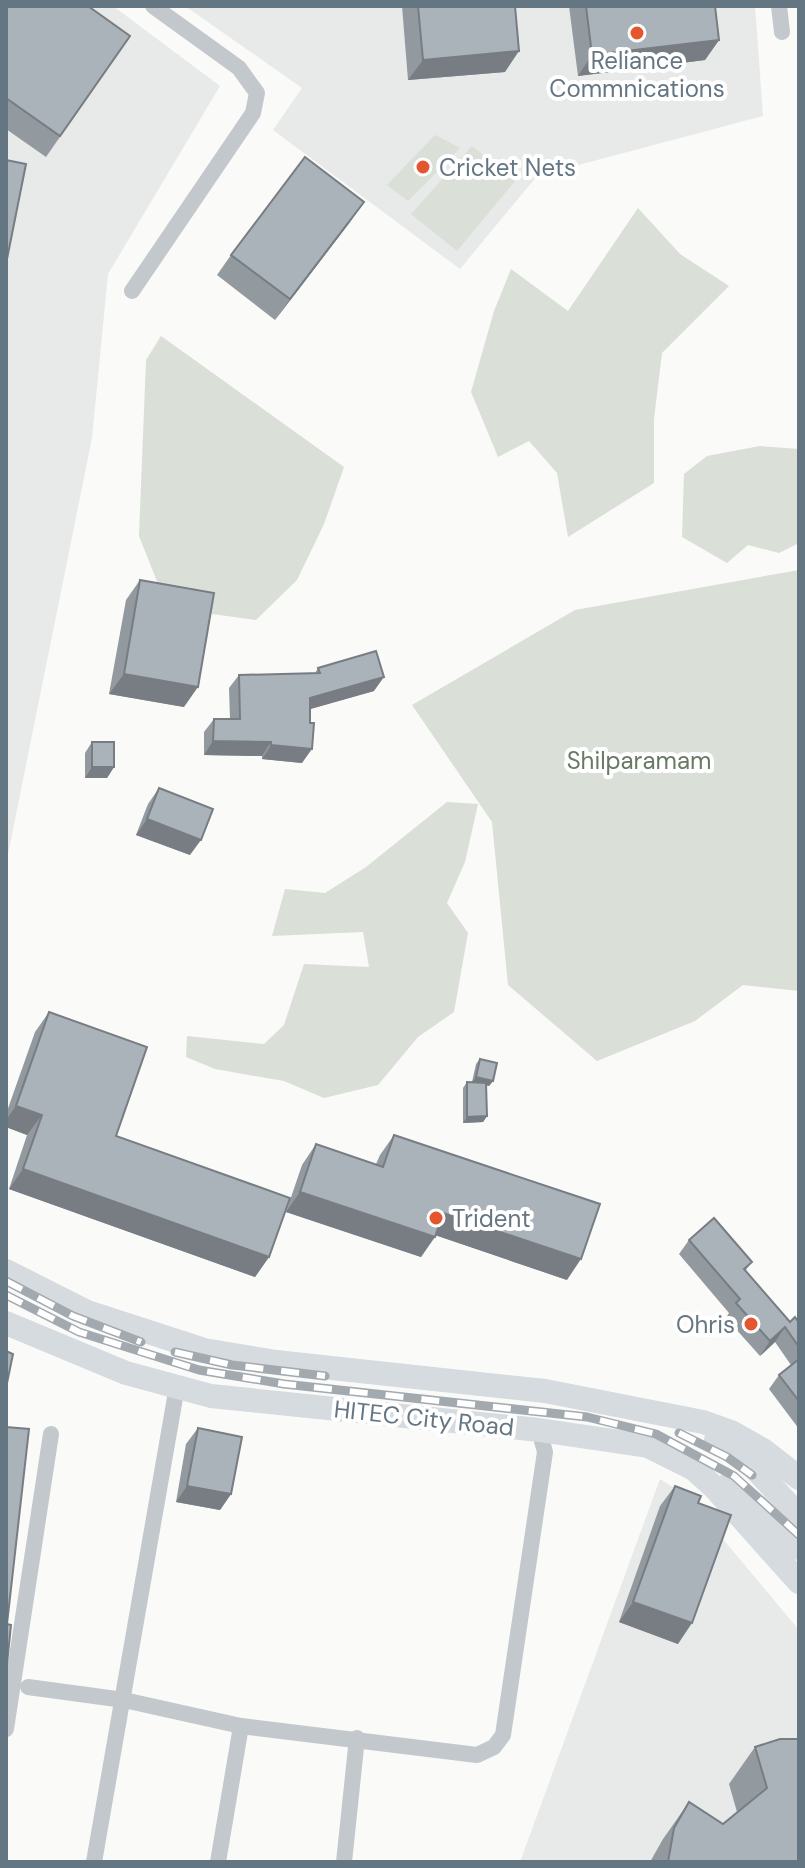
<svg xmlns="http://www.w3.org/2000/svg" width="805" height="1868" font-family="'DM Sans',sans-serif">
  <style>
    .built { fill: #e8e9e9 }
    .green { fill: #dadfd7 }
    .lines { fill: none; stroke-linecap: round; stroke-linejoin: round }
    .street { stroke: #c3c8cc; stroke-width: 16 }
    .primary { stroke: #d6dbdf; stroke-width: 24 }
    .rail-casing { stroke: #a2aab0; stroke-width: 9 }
    .rail { stroke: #fff; stroke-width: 6; stroke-dasharray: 18; stroke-linecap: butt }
    .wall { fill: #929a9f }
    .shaded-wall { fill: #777d82 }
    .building { fill: #aab3b9; stroke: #777d82; stroke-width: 2 }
    .poi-dot { fill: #e4572e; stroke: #fff; stroke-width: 3 }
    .labels { text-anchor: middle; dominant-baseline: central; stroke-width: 8; stroke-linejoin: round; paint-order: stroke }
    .poi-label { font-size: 24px; fill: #657683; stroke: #fff; text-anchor: start }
    .park-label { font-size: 24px; fill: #687a64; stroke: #fff }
    .street-label { font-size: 24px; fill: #657683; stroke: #fff }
  </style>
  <rect width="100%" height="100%" fill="#fafaf8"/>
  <g class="built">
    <path d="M6,6H113L220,86L108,274L92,438L6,864Z"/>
    <path d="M185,6H755L763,116L537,176L460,269L273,130L302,88Z"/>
    <path d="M660,1479L687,1496L799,1630V1862H520Z"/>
  </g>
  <g class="green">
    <path d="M435,135L460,148L408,201L387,185Z"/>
    <path d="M472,146L515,181L457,251L411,214Z"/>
    <path d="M638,208L680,254L729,286L662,353L654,419V483L568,537L557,473L529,441L498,457L471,392L494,311L511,269L568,311Z"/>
    <path d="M161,336L344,467L324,524L297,580L256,620L212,614L160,589L139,536L146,360Z"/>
    <path d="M760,446L799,449V543L779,553L748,545L727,563L682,537L684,474L707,456Z"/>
    <path d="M799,570V991L743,985L695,1021L597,1061L508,985L492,822L412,705L575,610Z"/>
    <path d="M447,802L478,804L465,862L447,903L468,933L454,1012L418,1037L378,1085L324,1098L284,1081L215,1069L186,1057L187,1036L264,1044L284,1025L304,964L369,967L363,932L272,936L285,889L325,893L366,867Z"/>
  </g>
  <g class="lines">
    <g class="street">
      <path d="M779,6L782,32"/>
      <path d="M132,291L253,113L257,93L239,68L153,6"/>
      <path d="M28,1687L124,1700L241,1726L477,1755L494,1747L503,1735L545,1452L539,1430"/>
      <path d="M6,1729L51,1434"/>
      <path d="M94,1862L175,1398L174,1385"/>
      <path d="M218,1862L241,1726"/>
      <path d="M344,1862L357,1738"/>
    </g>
    <g class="primary">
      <path d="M6,1271L87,1312L204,1350L276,1362L545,1391L703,1422L731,1432L763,1450L799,1478"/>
      <path d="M6,1323L126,1373L211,1396L539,1430L648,1446L694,1469L714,1487L799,1582"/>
      <path d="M716,1440L751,1464L799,1516"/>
      <path d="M729,1484L769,1516L799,1548"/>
    </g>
    <g class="rail-casing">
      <g id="rail">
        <path d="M6,1281L73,1316L141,1342"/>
        <path d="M6,1295L79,1332L199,1370L284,1384L587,1417L656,1434L734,1476L799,1535"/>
        <path d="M175,1352L232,1365L325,1376"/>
        <path d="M679,1433L727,1457L752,1475"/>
      </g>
    </g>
    <use href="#rail" class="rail"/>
  </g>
  <g class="wall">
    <path d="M6,6L130,36L46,157L6,129Z"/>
    <path d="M402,6H515L505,72L408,80Z"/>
    <path d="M569,6H715L719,40L705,60L578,76Z"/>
    <path d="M350,222L275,320L217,275L231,255Z"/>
    <path d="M140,580L184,707L109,694L126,600Z"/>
    <path d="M318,668L374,691L310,709L302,763L262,759V756L204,755V732L214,719H230L229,688L239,675L315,673Z"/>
    <path d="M92,742L114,767L107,778H85V753Z"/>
    <path d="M159,788L190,855L136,835L148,804Z"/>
    <path d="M49,1012L116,1136L269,1257L255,1277L9,1189L27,1135L6,1127V1114L35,1032Z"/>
    <path d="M480,1059L493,1081L489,1086L486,1085L487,1116L483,1122L463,1123V1088L467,1082H472L476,1064Z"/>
    <path d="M394,1135L567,1280L435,1235L421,1257L286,1212L302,1165L316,1144L376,1164L380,1155Z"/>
    <path d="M689,1240L752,1262L745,1271L790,1322L799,1323V1429L769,1389L779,1375L791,1365L775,1342L760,1356L726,1318L729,1313L679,1254Z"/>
    <path d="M198,1428L231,1494L220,1510L176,1502L186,1444Z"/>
    <path d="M675,1486L678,1644L619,1622L660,1506Z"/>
    <path d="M755,1747L799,1862H650L663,1839L689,1802L723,1824L737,1812L729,1784Z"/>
  </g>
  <g class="shaded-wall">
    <path d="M719,40L705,60L578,76L592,55Z"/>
    <path d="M519,51L505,72L408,80L423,60Z"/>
    <path d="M364,202L350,222L275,320L290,299Z"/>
    <path d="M124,674L198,687L184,707L109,694Z"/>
    <path d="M384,677L374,691L300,712L310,698Z"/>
    <path d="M213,741L271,742L262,756L204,755Z"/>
    <path d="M271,745L312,749L302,763L262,759Z"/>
    <path d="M92,767H114L107,778H85Z"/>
    <path d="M147,819L201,840L190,855L136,835Z"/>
    <path d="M476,1077L493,1081L489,1086L472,1082Z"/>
    <path d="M16,1106L42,1115L27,1135L6,1127V1120Z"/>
    <path d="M487,1116L483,1122L463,1123L467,1117Z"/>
    <path d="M23,1169L269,1257L255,1277L9,1189Z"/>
    <path d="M300,1192L435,1237L421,1257L286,1212Z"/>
    <path d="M443,1213L581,1259L567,1280L429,1233Z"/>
    <path d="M785,1327L775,1342L760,1356L770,1341Z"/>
    <path d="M187,1486L231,1494L220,1510L176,1502Z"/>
    <path d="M633,1602L692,1623L678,1644L619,1622Z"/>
  </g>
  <g class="building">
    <path d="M6,6H88L130,36L60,136L6,98Z"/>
    <path d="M418,6H515L519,51L423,60Z"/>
    <path d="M586,6H715L719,40L592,55Z"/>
    <path d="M305,157L364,202L290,299L231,255Z"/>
    <path d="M6,160L26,164L6,264Z"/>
    <path d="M140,580L214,593L198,687L124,674Z"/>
    <path d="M376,651L384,677L310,698V723H314L312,749L271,745V742L213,741L214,719H240L239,675L320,673L318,668Z"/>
    <rect x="92" y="742" width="22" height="25"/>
    <path d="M159,788L213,809L201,840L147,819Z"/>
    <path d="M49,1012L147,1047L116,1136L290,1198L269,1257L23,1169L42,1115L16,1106Z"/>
    <path d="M480,1059L497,1063L493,1081L476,1077Z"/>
    <path d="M467,1082L486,1083L487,1116L467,1117Z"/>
    <path d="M394,1135L600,1204L581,1259L443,1213L435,1237L300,1192L316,1144L383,1167Z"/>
    <path d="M714,1218L752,1262L744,1269L790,1322L795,1317L799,1323V1347L785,1327L770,1341L736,1303L740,1299L689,1240Z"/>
    <path d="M6,1351L13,1354L6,1388Z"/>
    <path d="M799,1359V1401L779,1375Z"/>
    <path d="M6,1427L29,1429L7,1624L11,1625L6,1674Z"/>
    <path d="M198,1428L242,1437L231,1494L187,1486Z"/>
    <path d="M675,1486L701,1496L698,1503L731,1515L692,1623L633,1602Z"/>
    <path d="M780,1739H799V1862H668L674,1828L689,1802L723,1824L767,1788L755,1747Z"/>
  </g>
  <g class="poi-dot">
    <circle cx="637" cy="33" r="8"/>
    <circle cx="423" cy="167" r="8"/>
    <circle cx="436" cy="1218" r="8"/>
    <circle cx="751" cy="1324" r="8"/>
  </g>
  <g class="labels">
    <g class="poi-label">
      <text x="637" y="60" text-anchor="middle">Reliance<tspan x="637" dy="28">Commnications</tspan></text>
      <text x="439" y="167">Cricket Nets</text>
      <text x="452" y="1218">Trident</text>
      <text x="735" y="1324" text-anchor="end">Ohris</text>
    </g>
    <g class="park-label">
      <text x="639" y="760">Shilparamam</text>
    </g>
    <g class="street-label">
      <text transform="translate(424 1418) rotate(6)">HITEC City Road</text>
    </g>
  </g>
  <rect width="805" height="1868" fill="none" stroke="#657683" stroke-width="16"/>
</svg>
